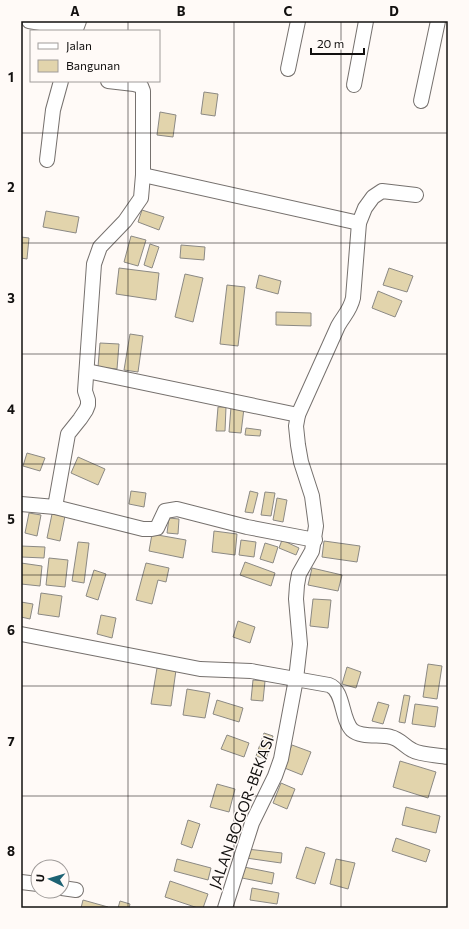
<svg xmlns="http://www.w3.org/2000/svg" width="469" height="929" font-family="Commissioner,sans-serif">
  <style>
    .building { fill: #e2d4ac; stroke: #8b8984 }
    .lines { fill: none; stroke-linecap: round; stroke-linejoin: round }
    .street-casing { stroke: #76716e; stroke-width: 16 }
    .street { stroke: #fff; stroke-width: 14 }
    .grid { fill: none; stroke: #12100f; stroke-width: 1; stroke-opacity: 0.55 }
    .labels { text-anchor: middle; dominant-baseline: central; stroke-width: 3; stroke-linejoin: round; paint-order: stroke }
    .street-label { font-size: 15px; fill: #12100f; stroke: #fffaf7 }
    .neatline { fill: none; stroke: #12100f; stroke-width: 1.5 }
    .grid-label { font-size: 13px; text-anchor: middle; font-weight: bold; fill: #12100f }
  </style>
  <rect width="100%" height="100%" fill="#fffaf7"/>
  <g class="building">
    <path d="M204,92L218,94L215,116L201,114Z"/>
    <path d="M160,112L176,115L173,137L157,135Z"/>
    <path d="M142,210L164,217L159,230L138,222Z"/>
    <path d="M46,211L79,217L76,233L43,227Z"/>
    <path d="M131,236L146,240L138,266L124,262Z"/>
    <path d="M21,237L29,238L27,259L21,258Z"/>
    <path d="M150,244L159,247L152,268L144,265Z"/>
    <path d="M181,245L205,247L204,260L180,258Z"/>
    <path d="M119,268L159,273L156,300L116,294Z"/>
    <path d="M389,268L413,276L407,292L383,285Z"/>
    <path d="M185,274L203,278L193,322L175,317Z"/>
    <path d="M259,275L281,281L278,294L256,288Z"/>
    <path d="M227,285L245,287L238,346L220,344Z"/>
    <path d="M378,291L402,301L395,317L372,308Z"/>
    <path d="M276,312L311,313V326L276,325Z"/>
    <path d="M130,334L143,336L138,372L124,370Z"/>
    <path d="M100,343L119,344L117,369L98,367Z"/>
    <path d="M218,407H226L225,431H216Z"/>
    <path d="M231,407L244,408L241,433L229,432Z"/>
    <path d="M246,428L261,430L260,436L245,435Z"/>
    <path d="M27,453L45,458L40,471L23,466Z"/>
    <path d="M78,457L105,469L98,485L71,473Z"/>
    <path d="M131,491L146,493L144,507L129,504Z"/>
    <path d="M250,491L258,493L253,513L245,512Z"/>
    <path d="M265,492L275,493L271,516L261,515Z"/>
    <path d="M277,498L287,500L283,522L273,520Z"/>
    <path d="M29,513L41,515L37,536L25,533Z"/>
    <path d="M52,514L65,516L60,541L47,538Z"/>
    <path d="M169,518L179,519L178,534L167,533Z"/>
    <path d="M214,531L237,534L235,555L212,552Z"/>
    <path d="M152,534L186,540L183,558L149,551Z"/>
    <path d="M241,540L256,542L254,557L239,555Z"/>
    <path d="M282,540L299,548L296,555L279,548Z"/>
    <path d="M324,541L360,546L357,562L322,557Z"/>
    <path d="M78,542L89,543L84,583L72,581Z"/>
    <path d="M265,543L278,547L273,563L260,559Z"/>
    <path d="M21,546L45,547L44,558L21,557Z"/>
    <path d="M49,558L68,560L65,587L46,585Z"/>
    <path d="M245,562L275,573L271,586L240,575Z"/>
    <path d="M21,563L42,566L40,586L21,584Z"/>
    <path d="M146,563L169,568L166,582L158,580L152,604L136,600Z"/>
    <path d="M312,568L342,575L338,591L308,585Z"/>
    <path d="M94,570L106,574L98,600L86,596Z"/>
    <path d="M41,593L62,596L59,617L38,614Z"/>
    <path d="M313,599L331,600L328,628L310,626Z"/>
    <path d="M21,602L33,604L30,619L21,617Z"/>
    <path d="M101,615L116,618L112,638L97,634Z"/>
    <path d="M238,621L255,627L250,643L233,637Z"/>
    <path d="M428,664L442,666L437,699L423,697Z"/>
    <path d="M347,667L361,672L356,688L342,684Z"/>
    <path d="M157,668L176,670L171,706L151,704Z"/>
    <path d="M253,680L265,681L263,701L251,700Z"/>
    <path d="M187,689L210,693L205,718L183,715Z"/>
    <path d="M404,695L410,696L405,723L399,722Z"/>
    <path d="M217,700L243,708L239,722L213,714Z"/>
    <path d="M378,702L389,705L383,724L372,721Z"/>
    <path d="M415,704L438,707L435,727L412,724Z"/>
    <path d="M264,733L273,736L266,759L256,756Z"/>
    <path d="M227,735L249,743L244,757L221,749Z"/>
    <path d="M292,745L311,752L302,775L282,767Z"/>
    <path d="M400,761L436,772L428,798L393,787Z"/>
    <path d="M281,783L295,789L287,809L273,803Z"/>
    <path d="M217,784L235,789L229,812L210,807Z"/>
    <path d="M406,807L440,816L436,833L402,825Z"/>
    <path d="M188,820L200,824L192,848L181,844Z"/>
    <path d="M396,838L430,850L426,862L392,851Z"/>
    <path d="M306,847L325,853L315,884L296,878Z"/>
    <path d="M247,849L282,853L281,863L246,858Z"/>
    <path d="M177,859L211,868L208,880L174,871Z"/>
    <path d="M336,859L355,863L348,889L330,884Z"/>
    <path d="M239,866L274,873L272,884L237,877Z"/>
    <path d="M170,881L208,894L203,908H198L165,897Z"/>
    <path d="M252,888L279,893L277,904L250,900Z"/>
    <path d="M83,900L108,907V908H81Z"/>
    <path d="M120,901L130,904L129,908H118Z"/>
  </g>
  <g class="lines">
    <g class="street-casing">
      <g id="street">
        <path d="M29,21L76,29L79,21"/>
        <path d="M288,69L298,21"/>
        <path d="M354,85L366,21"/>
        <path d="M421,101L438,21"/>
        <path d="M47,160L53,110L61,81"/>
        <path d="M143,175L359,223"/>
        <path d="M87,371L298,415"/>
        <path d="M21,504L55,507L68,434L80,419L86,410L88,405V400L85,391L94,264L100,247L125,221L141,198L143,175V91L141,86L134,84L108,81"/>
        <path d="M55,507L143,529H152L157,528L165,511L177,509L247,527L315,540"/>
        <path d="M21,634L200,669L251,671L329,685C344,690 341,719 352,730C361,738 380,734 391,737C400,739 404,746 412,750C420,755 438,755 448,757"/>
        <path d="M21,882L38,884"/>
        <path d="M62,888L76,890"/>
        <path d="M225,908L252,823L275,776L281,759L296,679L300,644L296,599L297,585L299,574L312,551L316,526L312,496L301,462L298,445L296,426L298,415L338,326C344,315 350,311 353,298L359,223L365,208L373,197L382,191L416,195"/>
      </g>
    </g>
    <use href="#street" class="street"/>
  </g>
  <path class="grid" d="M128,21V31M234,21V908M341,21V908M128,81V908M21,133H448M21,243H448M21,354H448M21,464H448M21,575H448M21,686H448M21,796H448"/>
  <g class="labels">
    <g class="street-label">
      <text transform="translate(241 812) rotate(-70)">JALAN BOGOR-BEKASI</text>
    </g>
  </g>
  <rect width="469" height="929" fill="none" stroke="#fffaf7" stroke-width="44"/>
  <rect x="30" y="30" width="130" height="52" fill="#fffaf7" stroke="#a09c9a"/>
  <rect x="38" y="43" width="20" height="6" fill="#ffffff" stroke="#a09c9a"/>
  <text x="66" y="50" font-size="12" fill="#12100f">Jalan</text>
  <rect x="38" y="60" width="20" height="12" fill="#e2d4ac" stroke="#a09c9a"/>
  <text x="66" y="70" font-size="12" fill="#12100f">Bangunan</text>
  <g transform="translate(50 879) rotate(275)"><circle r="19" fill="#fffaf7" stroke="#a09c9a"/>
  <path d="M0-3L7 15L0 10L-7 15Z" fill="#1c6273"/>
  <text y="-6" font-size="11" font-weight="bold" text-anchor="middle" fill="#12100f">U</text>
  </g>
  <path d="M311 48v6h53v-6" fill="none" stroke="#12100f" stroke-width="2"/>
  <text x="317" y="48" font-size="12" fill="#12100f" stroke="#fffaf7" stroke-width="3" paint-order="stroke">20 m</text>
  <rect x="22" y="22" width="425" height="885" class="neatline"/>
  <g class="grid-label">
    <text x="75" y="16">A</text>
    <text x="181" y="16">B</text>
    <text x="288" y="16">C</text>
    <text x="394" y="16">D</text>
    <text x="11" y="82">1</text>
    <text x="11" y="192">2</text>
    <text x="11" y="303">3</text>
    <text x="11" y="414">4</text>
    <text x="11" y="524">5</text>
    <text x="11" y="635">6</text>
    <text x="11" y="746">7</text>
    <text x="11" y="856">8</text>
  </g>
</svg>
